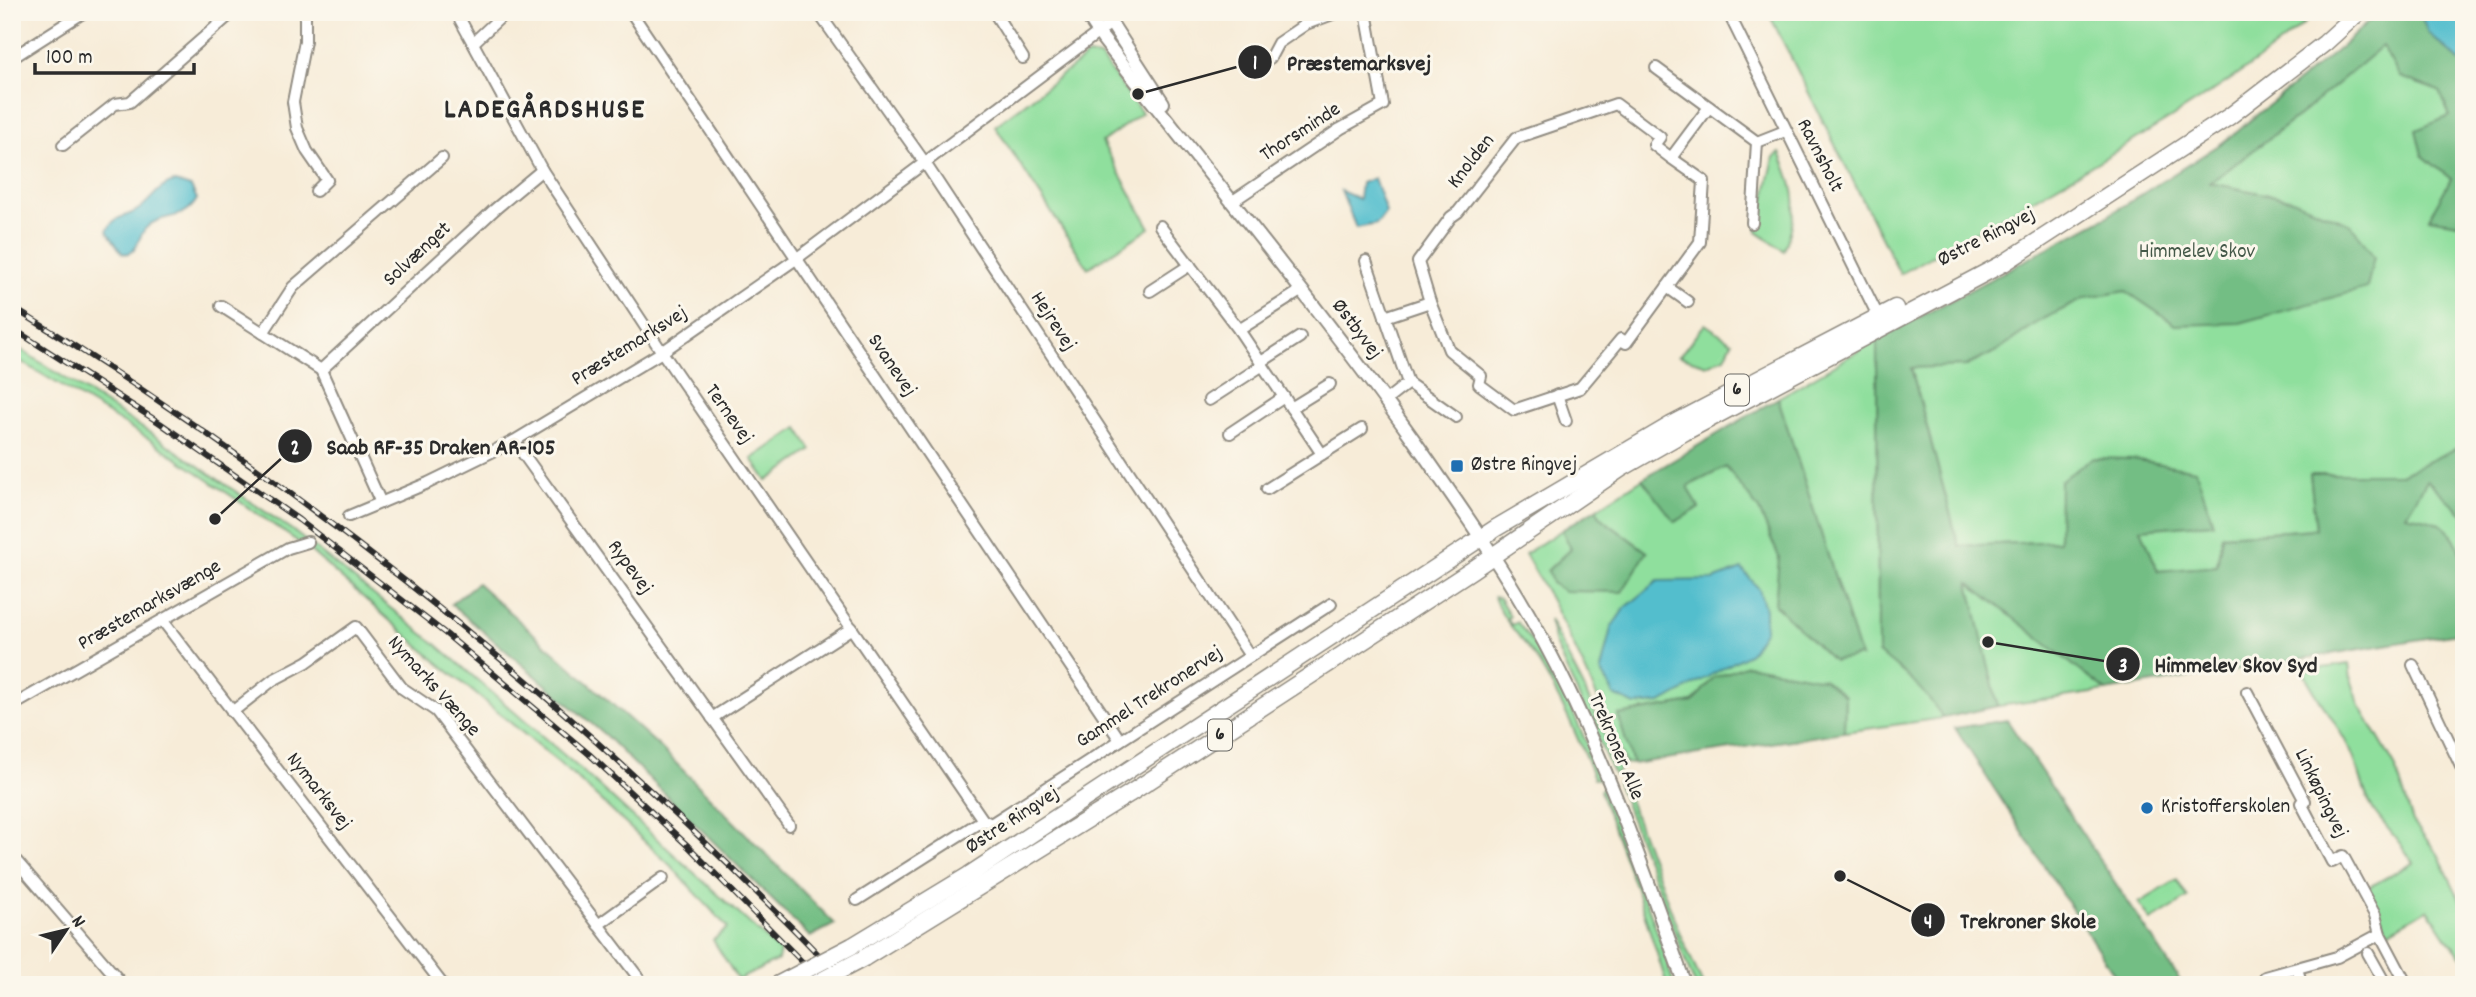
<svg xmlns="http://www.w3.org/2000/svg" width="2476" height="997" font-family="Dekko,sans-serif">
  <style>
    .green { fill: #8fdf9d; stroke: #5d8564; stroke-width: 2 }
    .forest { fill: #73be84; stroke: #4f7458; stroke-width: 2 }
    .water { fill: #53becd; stroke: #3f747c; stroke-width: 2 }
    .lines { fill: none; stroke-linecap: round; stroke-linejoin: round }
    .minor-casing { stroke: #918c82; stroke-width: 14 }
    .tertiary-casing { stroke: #918c82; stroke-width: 16 }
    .primary-casing { stroke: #918c82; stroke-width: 19 }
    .minor { stroke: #fff; stroke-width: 10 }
    .tertiary { stroke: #fff; stroke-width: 12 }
    .primary { stroke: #fff; stroke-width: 16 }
    .rail-casing { stroke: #2b2b2b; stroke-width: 6 }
    .rail { stroke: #fbf7ec; stroke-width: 3.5; stroke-dasharray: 10; stroke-linecap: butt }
    .primary-bridge-casing { stroke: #918c82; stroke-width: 19; stroke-linecap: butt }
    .primary-bridge { stroke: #fff; stroke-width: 16 }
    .poi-dot { fill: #1f6fb2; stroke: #fbf7ec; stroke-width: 2.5 }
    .labels { text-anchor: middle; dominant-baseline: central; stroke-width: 6; stroke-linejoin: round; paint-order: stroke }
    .shield { fill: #fbf7ec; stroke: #696865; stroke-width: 2 }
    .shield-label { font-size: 19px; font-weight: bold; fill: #2b2b2b }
    .street-label { font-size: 21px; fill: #2b2b2b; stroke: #fbf7ec }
    .park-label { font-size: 21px; fill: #445848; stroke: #fbf7ec }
    .poi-label { font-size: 21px; fill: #2b2b2b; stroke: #fbf7ec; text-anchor: start }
    .district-label { font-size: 28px; font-weight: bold; letter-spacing: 2px; fill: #2b2b2b; stroke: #fbf7ec }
    .leader { fill: none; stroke: #2b2b2b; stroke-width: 2.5 }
    .callout-dot { fill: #2b2b2b; stroke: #fbf7ec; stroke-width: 2.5 }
    .mark-label { font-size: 21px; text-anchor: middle; font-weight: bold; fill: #fff }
    .callout-label { font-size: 23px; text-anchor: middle; font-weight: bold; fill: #2b2b2b; stroke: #fbf7ec; stroke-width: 6; stroke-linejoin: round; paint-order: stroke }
  </style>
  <rect width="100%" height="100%" fill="#fbf7ec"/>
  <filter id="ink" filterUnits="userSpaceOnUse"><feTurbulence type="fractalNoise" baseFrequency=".0143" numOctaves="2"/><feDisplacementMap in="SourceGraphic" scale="14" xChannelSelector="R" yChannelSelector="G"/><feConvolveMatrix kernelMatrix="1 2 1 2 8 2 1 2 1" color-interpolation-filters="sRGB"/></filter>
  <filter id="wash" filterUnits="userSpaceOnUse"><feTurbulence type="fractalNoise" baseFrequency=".00686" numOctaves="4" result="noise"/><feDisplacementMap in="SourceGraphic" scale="28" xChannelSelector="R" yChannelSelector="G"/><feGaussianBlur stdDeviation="1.57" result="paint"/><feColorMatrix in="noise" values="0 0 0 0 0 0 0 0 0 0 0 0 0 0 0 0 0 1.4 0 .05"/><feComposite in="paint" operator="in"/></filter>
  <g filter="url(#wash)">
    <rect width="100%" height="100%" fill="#f7ecd8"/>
    <g class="green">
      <path d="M1768,12H2317C2268,57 2213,92 2156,127C2072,179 1986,226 1900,274Z"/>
      <path d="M2382,45L2400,77L2439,91L2450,116L2422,155L2451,179L2430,218L2464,224V445L2401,474H2310L2316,529L2222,535L2217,566L2158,571L2140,529L2060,481V541L1959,546L1911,367L1967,366L1995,352L2041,320L2085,298L2126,291L2176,325L2290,199L2210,183L2301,114Z"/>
      <path d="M1088,55L1100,57L1142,113L1102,142L1150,228L1088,268L995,126Z"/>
      <path d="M1780,153C1798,192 1799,211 1784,251L1757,232L1774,157Z"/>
      <path d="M1705,324L1732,342L1725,357L1707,365L1679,356Z"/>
      <path d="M1877,340L1878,653L1960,574L2106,691L1998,706L1938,709L1943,718L1844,732L1845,697L1713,678L1693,702L1618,715L1633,764L1625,763C1595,691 1565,621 1525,554L1562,530L1571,548L1548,570L1647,552L1602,519L1596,509L1642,479L1675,521L1687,486L1726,467L1759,510L1780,557L1775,606L1860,657L1778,398Z"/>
      <path d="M12,344L152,434L292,530L437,645L579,768L780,951L778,960L738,980L713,940L728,928L670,865L571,773L429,655L307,548L149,439L12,356Z"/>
      <path d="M798,428L812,450L767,481L752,459Z"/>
      <path d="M2427,480L2464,515V561L2452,534L2405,515Z"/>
      <path d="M1494,597L1499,598L1510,616L1507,618L1512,625L1517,622C1556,669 1579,724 1602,780L1594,778C1578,737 1560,697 1537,660C1524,639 1502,621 1494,597Z"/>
      <path d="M1549,620L1584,688L1619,769L1617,774L1614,775L1555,644Z"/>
      <path d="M2349,664L2351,679L2360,706L2395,766L2413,822L2438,854L2464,908V959L2450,943L2428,909L2388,932L2367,888L2413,863C2403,844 2387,829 2374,811C2361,790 2360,767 2348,746C2335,720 2316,698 2303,671Z"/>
      <path d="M1622,781L1682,939L1703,985H1696L1692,978L1617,782Z"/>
      <path d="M1604,785L1658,934L1674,985H1667L1640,900L1600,791Z"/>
      <path d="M2177,880L2188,898L2151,921L2139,903Z"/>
    </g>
    <g class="forest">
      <path d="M2379,12H2420L2428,33L2464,65V224L2429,218L2451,179L2422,155L2416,130L2450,116L2439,91L2400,77L2382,46L2301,114L2210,183L2290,199L2351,224L2374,257L2367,288L2240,323L2176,325L2126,291L2086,298L2041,320L1995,352L1966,366L1911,368L1959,546L2059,541L2060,481L2093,458L2133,459L2196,470L2213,523L2141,529L2158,571L2217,566L2222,535L2316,529L2310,474H2401L2464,445V515L2427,480L2406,515C2414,517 2425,517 2433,521C2473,535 2464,598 2464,632L2106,691L1969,583L1998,706L1943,718C1925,690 1904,672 1878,653L1877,340L2106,217L2222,143L2341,47Z"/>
      <path d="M1778,398L1860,656L1833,661L1775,605L1779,557L1759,510L1726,467L1688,486L1699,508L1675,522L1642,479Z"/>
      <path d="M1596,509L1602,519L1647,552L1622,592L1564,591L1552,583L1548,570L1571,549L1562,530Z"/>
      <path d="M477,583L660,747L835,924L810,937L605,735L451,604Z"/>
      <path d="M1747,665L1823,679L1845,696L1844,732L1633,764L1618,715L1693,702L1713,678Z"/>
      <path d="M2007,720L2183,985H2121L1955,728Z"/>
    </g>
    <g class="water">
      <path d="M2464,12V65L2428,33L2420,13Z"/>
      <path d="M1374,178L1386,212L1377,224L1356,228L1341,191L1359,199L1361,183Z"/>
      <path d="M175,182L191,187L197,199C184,223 161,212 146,228C137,237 138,257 122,253L107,231C115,215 121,219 134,212C149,205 157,185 175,182Z"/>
      <path d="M1742,569L1759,589L1765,609V630L1750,653L1661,703L1635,705L1614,695L1601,670L1611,628L1624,609L1658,581L1713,580Z"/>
    </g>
  </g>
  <g filter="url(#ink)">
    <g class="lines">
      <g class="minor-casing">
        <g id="minor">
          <path d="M305,12V41L293,102L297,128L307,151L327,180L316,191"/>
          <path d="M456,12L542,170L662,352L983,820L991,824L1331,604"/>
          <path d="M631,12L1120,740"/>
          <path d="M818,12L925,163L1250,656"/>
          <path d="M994,12L1023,58"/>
          <path d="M1728,12L1880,320"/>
          <path d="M474,42L506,12"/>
          <path d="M12,58L84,12"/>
          <path d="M1270,58L1278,43L1306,24L1338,12"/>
          <path d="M1656,68L1757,142L1752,223"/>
          <path d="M1757,142L1785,131"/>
          <path d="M63,145L115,104L130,102L233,12"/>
          <path d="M1671,158L1704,181L1700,242L1626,343L1621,339L1580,388L1514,410L1479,384L1481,376L1449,350L1430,302L1418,262L1451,217L1458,212L1516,138L1616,104L1660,137L1654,145L1671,158L1709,107"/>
          <path d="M1233,201L1340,129L1383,105L1366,12"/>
          <path d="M1160,226L1239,330L1322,454"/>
          <path d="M1366,261L1408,383L1456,417"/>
          <path d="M1667,287L1688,302"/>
          <path d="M1150,291L1190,265"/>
          <path d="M221,306L321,370L381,503"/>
          <path d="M1385,317L1430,302"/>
          <path d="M1239,330L1302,290"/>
          <path d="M263,333L293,287L442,158"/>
          <path d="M1261,362L1300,337"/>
          <path d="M321,370L494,210L542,170"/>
          <path d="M1557,395L1566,421"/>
          <path d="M1209,400L1263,365"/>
          <path d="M1385,401L1408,383"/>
          <path d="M1291,408L1330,384"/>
          <path d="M1230,433L1284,397"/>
          <path d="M514,441L789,825"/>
          <path d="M1267,489L1362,429"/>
          <path d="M349,516L428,483L514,441L662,352L796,259L1111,23"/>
          <path d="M163,621L443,985"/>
          <path d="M2413,665L2464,773"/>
          <path d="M2247,692L2305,801L2301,803L2332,862L2343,856L2375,915L2380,934L2407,985"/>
          <path d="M12,706L288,548L308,542"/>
          <path d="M232,712L273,680L307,662L356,627L402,688L436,711L644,985"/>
          <path d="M712,718L852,628"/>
          <path d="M12,856L123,985"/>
          <path d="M857,900L983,820"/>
          <path d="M598,925L663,878"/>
          <path d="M2368,953L2386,985"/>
          <path d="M2297,969L2302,985"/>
          <path d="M2265,977L2337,957L2380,934"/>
        </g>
      </g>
      <g class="tertiary-casing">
        <g id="tertiary">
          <path d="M1085,12L1103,39C1207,172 1315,302 1413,439C1459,505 1506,571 1544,642C1603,751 1643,868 1685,985"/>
          <path d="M1104,12L1163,103"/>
        </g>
      </g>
      <g class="primary-casing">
        <g id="primary">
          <path d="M852,946L969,875L1496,528L1671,425L1895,308"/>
          <path d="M864,958L1129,794L1472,570L1622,468L1685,432L2004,263L2230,116L2325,43L2359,12"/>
        </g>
      </g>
      <use href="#minor" class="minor"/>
      <use href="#tertiary" class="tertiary"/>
      <use href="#primary" class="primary"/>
      <g class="rail-casing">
        <g id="rail">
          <path d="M12,307C321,495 598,724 848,985"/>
          <path d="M12,328L160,423L299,520L446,634L589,754L688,846L825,985"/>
        </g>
      </g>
      <use href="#rail" class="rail"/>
      <g class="primary-bridge-casing">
        <g id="primary-bridge">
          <path d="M777,985L852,946"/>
          <path d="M813,985L864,958"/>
        </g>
      </g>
      <use href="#primary-bridge" class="primary-bridge"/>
    </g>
  </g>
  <g class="poi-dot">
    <rect x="1450" y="459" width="14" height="14" rx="3.5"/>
    <circle cx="2147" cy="808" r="7"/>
  </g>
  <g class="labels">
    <g class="shield">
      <rect x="1725" y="374.5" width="24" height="31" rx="5"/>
      <rect x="1208" y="719.5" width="24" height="31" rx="5"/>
    </g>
    <g class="shield-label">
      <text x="1737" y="390">6</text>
      <text x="1220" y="735">6</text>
    </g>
    <g class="street-label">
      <text transform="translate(1301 133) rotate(-33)">Thorsminde</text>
      <text transform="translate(1819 156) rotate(63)">Ravnsholt</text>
      <text transform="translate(1472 162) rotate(-52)">Knolden</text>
      <text transform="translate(1987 238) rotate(-27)">Østre Ringvej</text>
      <text transform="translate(418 255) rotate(-43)">Solvænget</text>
      <text transform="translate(1052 322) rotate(57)">Hejrevej</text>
      <text transform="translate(1356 330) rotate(53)">Østbyvej</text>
      <text transform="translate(630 347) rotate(-32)">Præstemarksvej</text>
      <text transform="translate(891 366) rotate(56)">Svanevej</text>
      <text transform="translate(728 415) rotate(55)">Ternevej</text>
      <text transform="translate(629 568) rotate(54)">Rypevej</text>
      <text transform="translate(150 606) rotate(-30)">Præstemarksvænge</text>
      <text transform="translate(433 687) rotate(48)">Nymarks Vænge</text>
      <text transform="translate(1150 698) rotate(-33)">Gammel Trekronervej</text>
      <text transform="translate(1615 747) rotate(67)">Trekroner Alle</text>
      <text transform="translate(318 792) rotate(52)">Nymarksvej</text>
      <text transform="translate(2320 794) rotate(64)">Linkøpingvej</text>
      <text transform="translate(1013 821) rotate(-33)">Østre Ringvej</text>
    </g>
    <g class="park-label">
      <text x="2197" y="253">Himmelev Skov</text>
    </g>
    <g class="poi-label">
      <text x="1471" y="466">Østre Ringvej</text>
      <text x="2161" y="808">Kristofferskolen</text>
    </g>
    <g class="district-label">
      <text x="545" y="112">LADEGÅRDSHUSE</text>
    </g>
  </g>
  <path class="leader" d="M1138 94L1255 62M215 519L295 446M1988 642L2123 664M1840 876L1928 920"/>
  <g class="callout-dot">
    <circle cx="1138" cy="94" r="7"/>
    <circle cx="215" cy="519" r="7"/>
    <circle cx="1988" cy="642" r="7"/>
    <circle cx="1840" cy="876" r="7"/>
    <circle cx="1255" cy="62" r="18"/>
    <circle cx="295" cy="446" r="18"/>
    <circle cx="2123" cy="664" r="18"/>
    <circle cx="1928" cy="920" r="18"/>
  </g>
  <g class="mark-label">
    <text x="1255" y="69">1</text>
    <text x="295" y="454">2</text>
    <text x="2123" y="672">3</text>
    <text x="1928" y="928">4</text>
  </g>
  <g class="callout-label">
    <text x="1359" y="70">Præstemarksvej</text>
    <text x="441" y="454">Saab RF-35 Draken AR-105</text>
    <text x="2236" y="672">Himmelev Skov Syd</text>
    <text x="2028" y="928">Trekroner Skole</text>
  </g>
  <rect width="2476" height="997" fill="none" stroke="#fbf7ec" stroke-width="42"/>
  <g transform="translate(66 930) rotate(55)" stroke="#fbf7ec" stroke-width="5" paint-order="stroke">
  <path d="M0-5L12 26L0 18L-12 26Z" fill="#2b2b2b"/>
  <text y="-10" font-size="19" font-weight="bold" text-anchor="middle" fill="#2b2b2b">N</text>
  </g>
  <path d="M35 63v10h159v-10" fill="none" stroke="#2b2b2b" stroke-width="3.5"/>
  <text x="46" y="63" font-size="21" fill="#2b2b2b" stroke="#fbf7ec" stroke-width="5" paint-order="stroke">100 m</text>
</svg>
